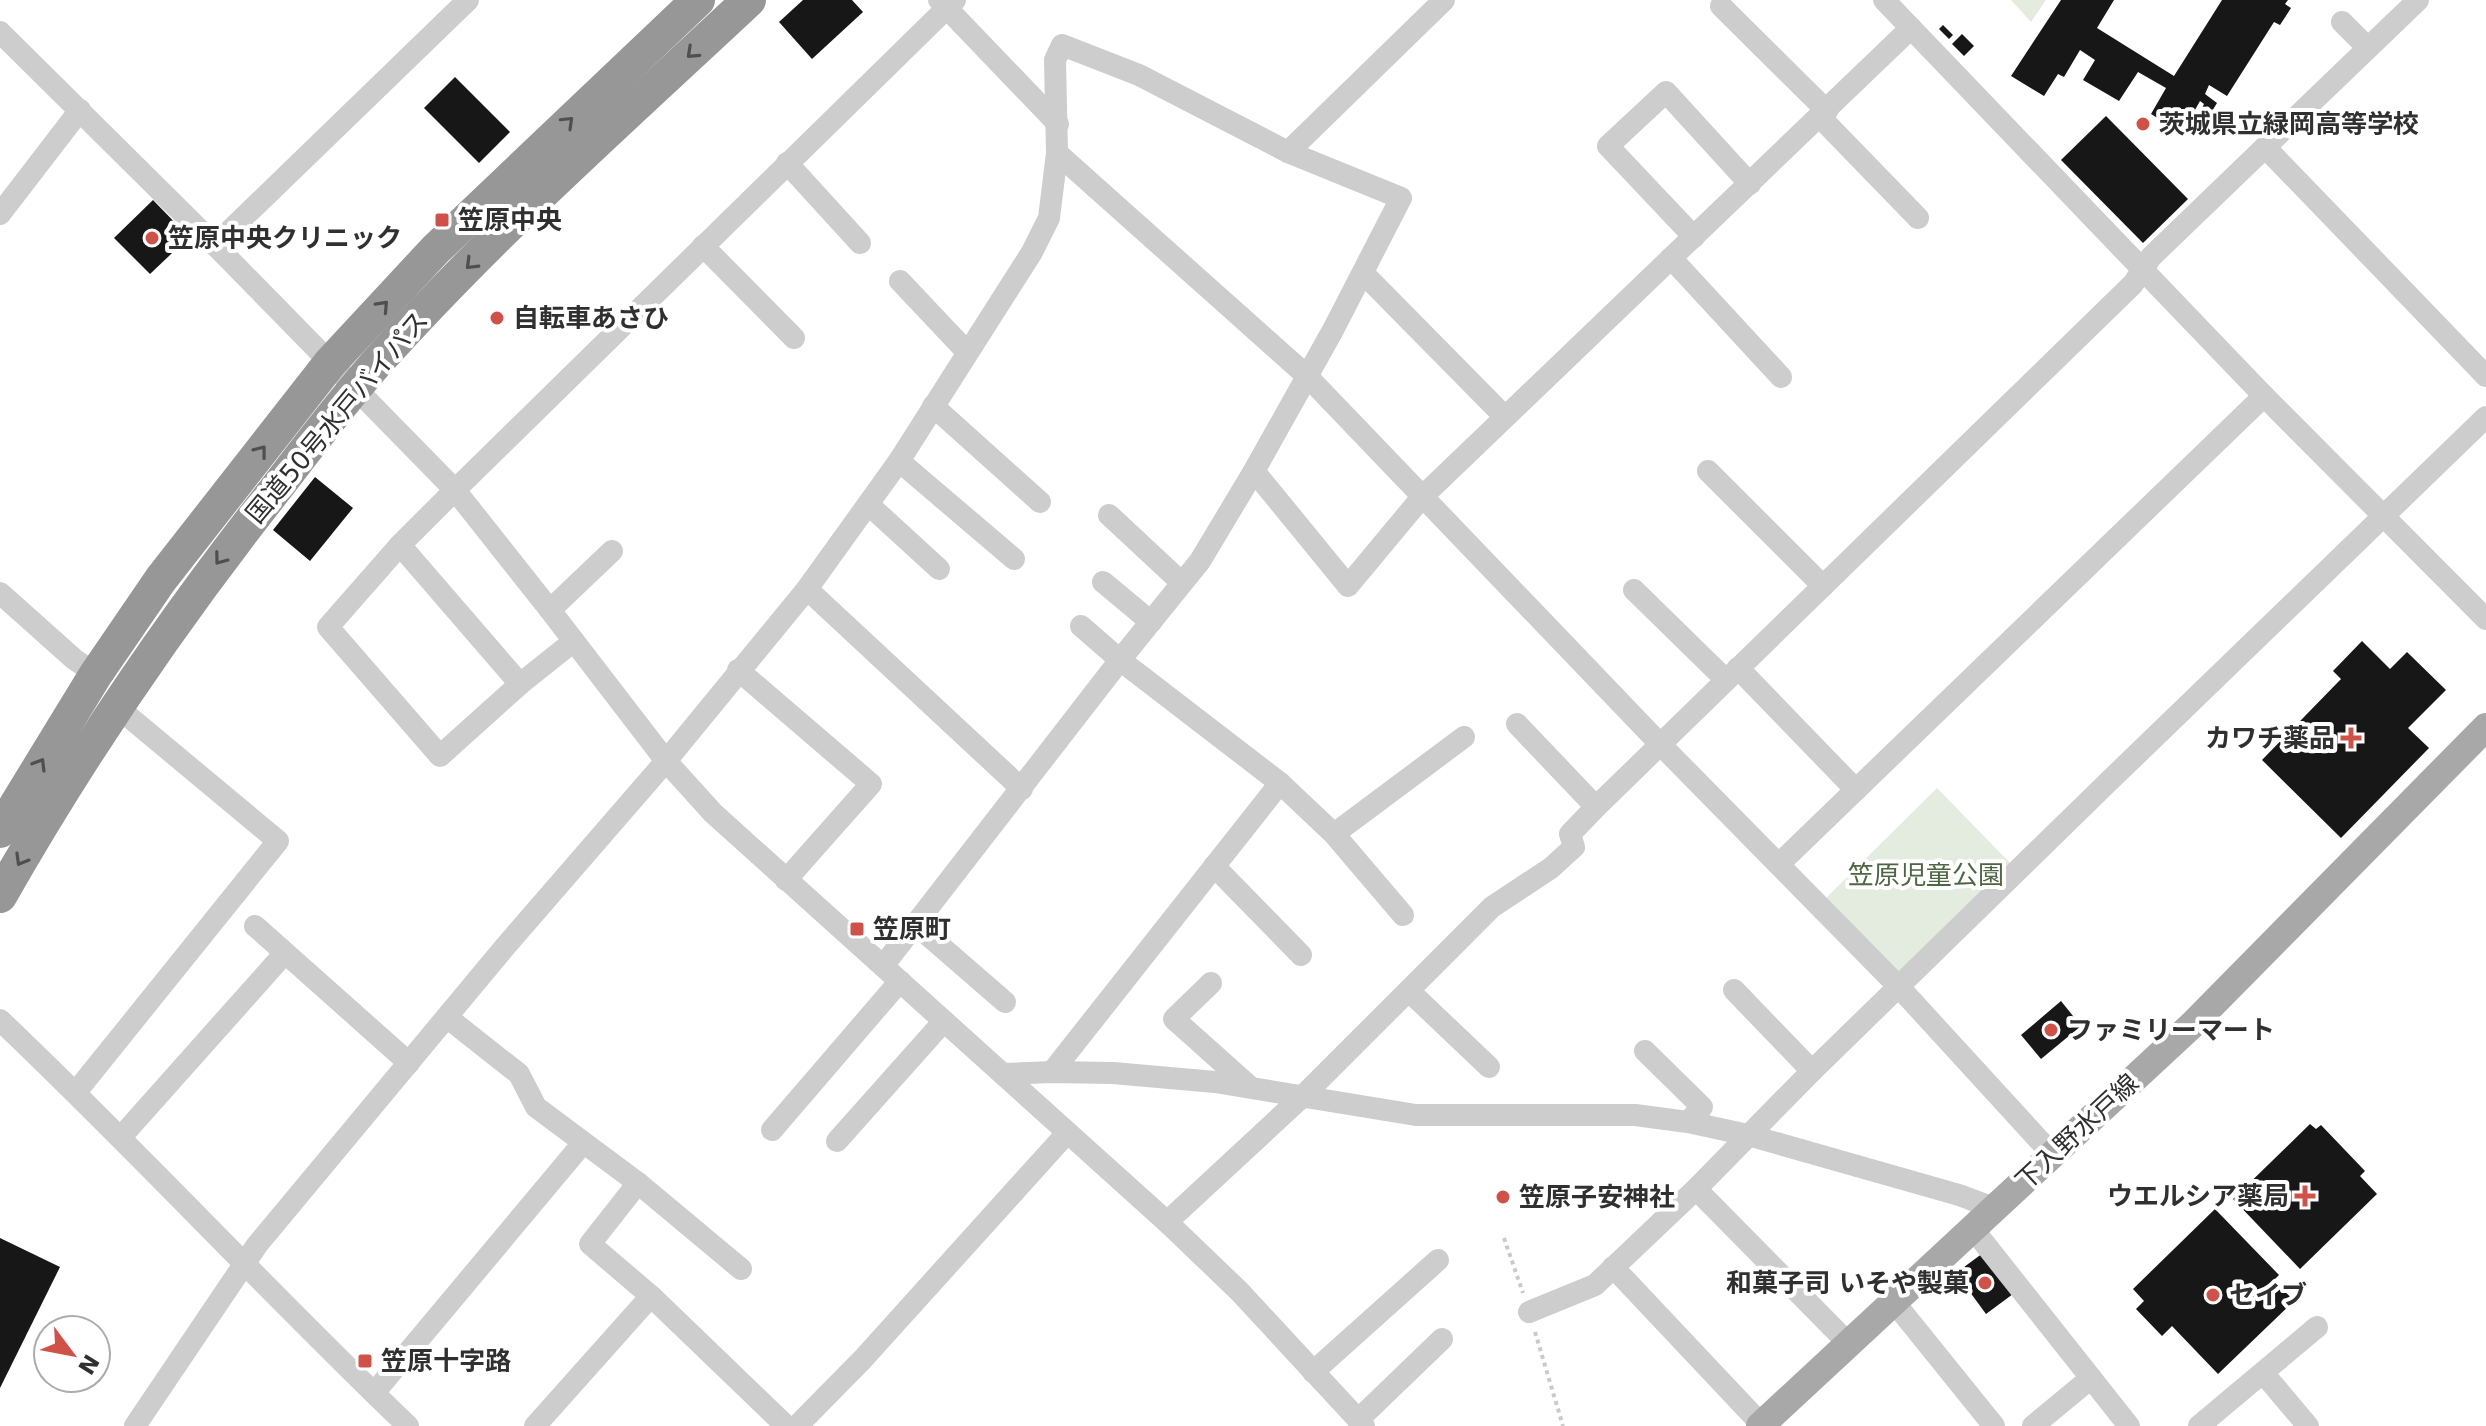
<svg xmlns="http://www.w3.org/2000/svg" width="2486" height="1426" font-family="'DejaVu Sans','Noto Sans JP',sans-serif">
  <style>
    .green { fill: #e4ebdf }
    .building { fill: #171717 }
    .lines { fill: none; stroke-linecap: round; stroke-linejoin: round }
    .path { stroke: #cacaca; stroke-width: 4; stroke-dasharray: 4 4; stroke-linecap: butt }
    .minor { stroke: #cdcdcd; stroke-width: 22 }
    .major { stroke: #a8a8a8; stroke-width: 28 }
    .highway { stroke: #979797; stroke-width: 34 }
    .oneway { stroke: #4f4f4f }
    .poi-dot { fill: #d05148; stroke: #fff; stroke-width: 3 }
    .labels { text-anchor: middle; dominant-baseline: central; stroke-width: 8; stroke-linejoin: round; paint-order: stroke }
    .poi-label { font-size: 26px; font-weight: bold; fill: #303030; stroke: #fff; text-anchor: start }
    .street-label { font-size: 26px; fill: #303030; stroke: #fff }
    .park-label { font-size: 26px; fill: #4e6642; stroke: #fff }
  </style>
  <rect width="100%" height="100%" fill="#fff"/>
  <g class="green">
    <path d="M2011,0H2046L2031,22Z"/>
    <path d="M1937,788L2012,865L1900,976L1825,899Z"/>
  </g>
  <g class="building">
    <path d="M803,0H852L863,12L812,59L779,22Z"/>
    <path d="M2061,0H2114L2097,28L2174,76L2222,0H2288L2285,4L2291,8L2280,25L2274,22L2227,96L2209,85L2205,94L2217,103L2206,121L2198,116L2204,104L2200,101L2182,133L2151,114L2166,88L2138,72L2119,101L2083,80L2095,60L2080,50L2064,77L2058,74L2044,96L2011,76Z"/>
    <path d="M1943,25L1953,35L1949,39L1939,29Z"/>
    <path d="M1962,34L1974,46L1964,56L1952,44Z"/>
    <path d="M455,77L510,132L479,163L424,108Z"/>
    <path d="M2106,116L2188,199L2143,243L2061,160Z"/>
    <path d="M153,200L189,237L150,274L114,238Z"/>
    <path d="M315,477L353,508L310,561L273,530Z"/>
    <path d="M2362,641L2390,669L2407,652L2446,690L2408,728L2429,748L2341,838L2262,760L2341,679L2333,671Z"/>
    <path d="M2061,1001L2081,1026L2041,1059L2021,1035Z"/>
    <path d="M2310,1124L2316,1129L2321,1125L2365,1171L2360,1176L2377,1194L2300,1269L2233,1199Z"/>
    <path d="M2215,1209L2279,1275L2274,1280L2294,1301L2218,1374L2172,1326L2162,1336L2136,1309L2144,1301L2133,1289Z"/>
    <path d="M0,1238L60,1267L0,1388Z"/>
    <path d="M1983,1253L2013,1294L1986,1314L1956,1273Z"/>
  </g>
  <g class="lines">
    <g class="path">
      <path d="M1504,1238L1523,1293"/>
      <path d="M1535,1332L1563,1426"/>
    </g>
    <g class="minor">
      <path d="M939,0L1058,124"/>
      <path d="M1884,0L2264,396L2486,619"/>
      <path d="M1721,6L1827,111"/>
      <path d="M2342,22L2368,48"/>
      <path d="M0,32L215,245L455,490L550,610L666,761L713,813L1167,1222L1239,1291L1364,1426"/>
      <path d="M1820,117L1918,218"/>
      <path d="M2265,147L2486,376"/>
      <path d="M1288,152L1444,0"/>
      <path d="M1057,153L1307,376L1660,744L1899,987L2052,1154"/>
      <path d="M787,163L860,243"/>
      <path d="M0,214L80,110"/>
      <path d="M1694,237L1608,146L1666,92L1750,184"/>
      <path d="M215,245L468,0"/>
      <path d="M703,246L794,338"/>
      <path d="M1671,258L1781,377"/>
      <path d="M1363,273L1505,417"/>
      <path d="M900,281L967,352"/>
      <path d="M933,406L1040,502"/>
      <path d="M899,461L1014,559"/>
      <path d="M1254,471L1348,586L1422,497L1911,28"/>
      <path d="M1708,471L1823,586"/>
      <path d="M869,505L939,569"/>
      <path d="M1109,515L1182,583"/>
      <path d="M400,545L520,684"/>
      <path d="M1103,582L1151,622"/>
      <path d="M807,589L1022,789"/>
      <path d="M1634,590L1726,680"/>
      <path d="M0,593L74,659L96,674"/>
      <path d="M550,610L612,551"/>
      <path d="M1081,626L1120,660L1280,783L1334,834L1403,915"/>
      <path d="M574,641L520,684L440,756L328,627L400,545L455,490L955,0"/>
      <path d="M1738,668L1856,790"/>
      <path d="M738,670L871,784L786,880"/>
      <path d="M1517,724L1596,807"/>
      <path d="M1334,834L1464,737"/>
      <path d="M1779,864L2264,396"/>
      <path d="M1214,866L1301,955"/>
      <path d="M915,924L1005,1002"/>
      <path d="M255,926L409,1063"/>
      <path d="M1211,983L1174,1019L1249,1086"/>
      <path d="M1734,990L1812,1071"/>
      <path d="M1409,991L1489,1067"/>
      <path d="M448,1018L519,1074L536,1107L638,1183L741,1269"/>
      <path d="M0,1020C139,1152 269,1293 408,1426"/>
      <path d="M1645,1051L1702,1107L1688,1122"/>
      <path d="M1052,1072L1280,783"/>
      <path d="M1003,1074L1052,1072L1113,1073L1215,1082L1416,1115H1635L1688,1122L1748,1135L1959,1195L1994,1208"/>
      <path d="M76,1092L278,841L116,706"/>
      <path d="M772,1130L900,981"/>
      <path d="M121,1137L284,954"/>
      <path d="M837,1141L944,1021"/>
      <path d="M638,1183L590,1244L651,1296L786,1426"/>
      <path d="M1696,1189L1849,1344"/>
      <path d="M1167,1222L1303,1096L1492,907L1551,868L1574,847L1570,834L1596,807L2133,284L2151,257L2418,0"/>
      <path d="M1973,1229L2129,1426"/>
      <path d="M1613,1267L1762,1425"/>
      <path d="M1894,1302L1994,1426"/>
      <path d="M1529,1312L1595,1285L1696,1189L1812,1071L2102,788L2486,417"/>
      <path d="M1313,1372L1438,1260"/>
      <path d="M2264,1374L2308,1426"/>
      <path d="M374,1393L583,1143"/>
      <path d="M1358,1420L1442,1339"/>
      <path d="M135,1426L257,1245L504,948L666,761L807,589L899,461L1032,252L1049,218L1057,153L1055,60L1062,45L1139,75L1288,152L1401,198L1333,330L1254,471L1200,561L1120,660L883,966"/>
      <path d="M535,1426L651,1296"/>
      <path d="M797,1426L862,1360L1067,1133"/>
      <path d="M2033,1426L2091,1378"/>
      <path d="M2199,1426L2317,1327"/>
    </g>
    <path class="major" d="M1760,1426L2192,1025L2486,727"/>
    <g class="highway">
      <path d="M0,831L96,674L161,579L330,363L436,249L698,0"/>
      <path d="M0,896C82,752 175,616 278,486C311,443 344,399 380,359C495,231 624,117 749,0"/>
    </g>
  </g>
  <defs><path id="oneway-chevron" d="M-2-3.5L2.5 0L-2 3.5" fill="none" stroke-width="1.6" stroke-linecap="round" stroke-linejoin="round" transform="scale(2)"/></defs>
  <g class="oneway">
    <use href="#oneway-chevron" transform="translate(692 53) rotate(137)"/>
    <use href="#oneway-chevron" transform="translate(568 122) rotate(-44)"/>
    <use href="#oneway-chevron" transform="translate(471 264) rotate(135)"/>
    <use href="#oneway-chevron" transform="translate(383 306) rotate(-47)"/>
    <use href="#oneway-chevron" transform="translate(261 451) rotate(-52)"/>
    <use href="#oneway-chevron" transform="translate(220 559) rotate(127)"/>
    <use href="#oneway-chevron" transform="translate(40 764) rotate(-59)"/>
    <use href="#oneway-chevron" transform="translate(21 860) rotate(120)"/>
  </g>
  <g class="poi-dot">
    <circle cx="2143" cy="124" r="8"/>
    <rect x="434" y="212" width="16" height="16" rx="4"/>
    <circle cx="152" cy="238" r="8"/>
    <circle cx="497" cy="318" r="8"/>
    <path d="M2347 726h8v8h8v8h-8v8h-8v-8h-8v-8h8z"/>
    <rect x="849" y="921" width="16" height="16" rx="4"/>
    <circle cx="2051" cy="1030" r="8"/>
    <path d="M2301 1184h8v8h8v8h-8v8h-8v-8h-8v-8h8z"/>
    <circle cx="1503" cy="1197" r="8"/>
    <circle cx="1985" cy="1283" r="8"/>
    <circle cx="2213" cy="1295" r="8"/>
    <rect x="357" y="1353" width="16" height="16" rx="4"/>
  </g>
  <g class="labels">
    <g class="poi-label">
      <text x="2159" y="124">茨城県立緑岡高等学校</text>
      <text x="458" y="220">笠原中央</text>
      <text x="168" y="238">笠原中央クリニック</text>
      <text x="513" y="318">自転車あさひ</text>
      <text x="2335" y="738" text-anchor="end">カワチ薬品</text>
      <text x="873" y="929">笠原町</text>
      <text x="2067" y="1030">ファミリーマート</text>
      <text x="2289" y="1196" text-anchor="end">ウエルシア薬局</text>
      <text x="1519" y="1197">笠原子安神社</text>
      <text x="1969" y="1283" text-anchor="end">和菓子司 いそや製菓</text>
      <text x="2229" y="1295">セイブ</text>
      <text x="381" y="1361">笠原十字路</text>
    </g>
    <g class="street-label">
      <text transform="translate(337 417) rotate(-50)">国道50号水戸バイパス</text>
      <text transform="translate(2077 1132) rotate(-43)">下入野水戸線</text>
    </g>
    <g class="park-label">
      <text x="1926" y="875">笠原児童公園</text>
    </g>
  </g>
  <g transform="translate(72 1354) rotate(122)"><circle r="38" fill="#ffffff" stroke="#acacac" stroke-width="2"/>
  <path d="M0-6L14 30L0 20L-14 30Z" fill="#d05148"/>
  <text y="-12" font-size="22" font-weight="bold" text-anchor="middle" fill="#303030">N</text>
  </g>
</svg>
